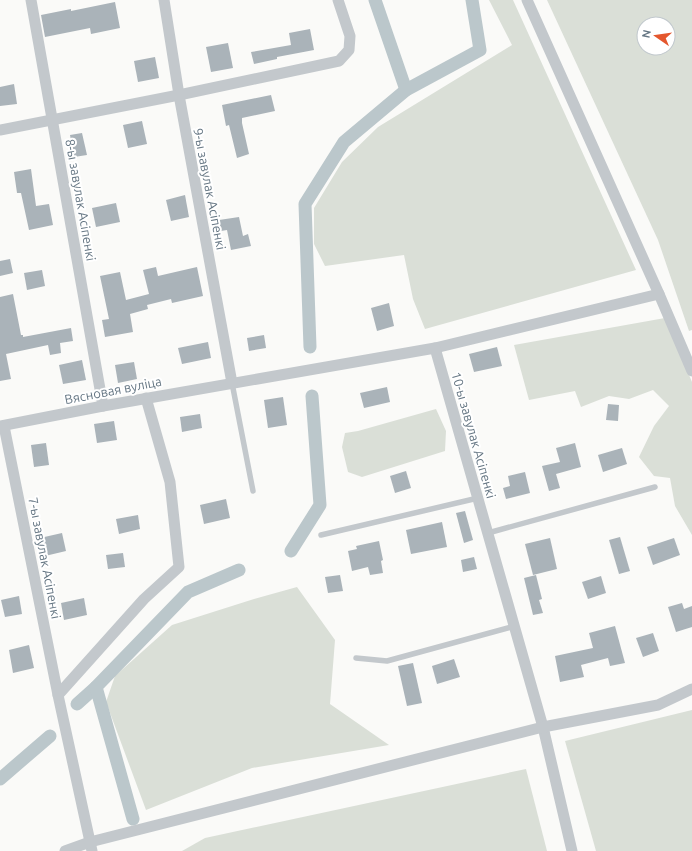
<svg xmlns="http://www.w3.org/2000/svg" width="692" height="851" font-family="Ubuntu,sans-serif">
  <style>
    .green { fill: #dadfd7; fill-rule: evenodd }
    .lines { fill: none; stroke-linecap: round; stroke-linejoin: round }
    .canal { stroke: #bbc7cb; stroke-width: 13 }
    .building { fill: #aab3b9 }
    .lane { stroke: #c3c8cc; stroke-width: 5.5 }
    .street { stroke: #c3c8cc; stroke-width: 11 }
    .labels { text-anchor: middle; dominant-baseline: central; stroke-width: 4; stroke-linejoin: round; paint-order: stroke }
    .street-label { font-size: 13px; fill: #657683; stroke: #fff }
  </style>
  <rect width="100%" height="100%" fill="#fafaf8"/>
  <g class="green">
    <path d="M489,0H513L636,270L425,329L413,299L404,255L325,266L314,244V208L342,162L378,127L512,45Z"/>
    <path d="M547,0H692V330L689,331L658,240ZM644,24H668V48H644Z"/>
    <path d="M665,318L692,382V535L675,506L670,478L654,476L639,457L654,426L669,406L653,390L629,399L609,396L581,407L575,391L529,400L514,345Z"/>
    <path d="M436,409L446,431L445,451L362,477L348,472L342,447L345,433L358,431Z"/>
    <path d="M297,587L335,640L330,704L389,745L252,768L146,810L106,702L115,676L172,625L254,599Z"/>
    <path d="M692,710V851H596L565,741Z"/>
    <path d="M526,769L547,851H182L205,838Z"/>
  </g>
  <g class="lines">
    <g class="canal">
      <path d="M375,0L406,90"/>
      <path d="M310,347L305,204L344,142L406,90L480,50L472,0"/>
      <path d="M291,551L320,505L312,396"/>
      <path d="M77,704L96,687"/>
      <path d="M0,779L50,736"/>
      <path d="M133,819L96,687L188,592L239,570"/>
    </g>
  </g>
  <g class="building">
    <path d="M115,2L120,28L91,34L90,28L45,37L41,15L71,9V11Z"/>
    <path d="M310,29L314,50L277,57V59L254,64L251,52L291,45L289,33Z"/>
    <path d="M228,43L233,68L211,72L206,47Z"/>
    <path d="M155,57L159,78L138,82L134,61Z"/>
    <path d="M14,84L17,104L0,106V87Z"/>
    <path d="M271,95L275,111L242,118V123L249,154L237,158L229,125L226,126L222,105Z"/>
    <path d="M142,121L147,144L128,148L123,125Z"/>
    <path d="M82,133L87,155L74,157L70,135Z"/>
    <path d="M31,169L36,206L49,204L53,225L29,230L21,193H17L14,172Z"/>
    <path d="M185,195L189,217L171,221L166,200Z"/>
    <path d="M116,203L120,222L96,227L92,208Z"/>
    <path d="M239,217L243,236L248,234L251,246L231,250L227,230L221,231L219,220Z"/>
    <path d="M10,259L13,273L0,276V261Z"/>
    <path d="M156,267L158,276L197,267L203,296L172,303L171,299L147,305L148,309L130,314L133,332L105,337L102,320L109,319L100,276L120,272L126,300L149,294L143,270Z"/>
    <path d="M42,270L45,286L27,290L24,273Z"/>
    <path d="M13,294L21,335H23V337L71,328L73,341L60,343L61,353L50,355L48,345L6,354L11,379L0,381V297Z"/>
    <path d="M389,303L394,326L377,331L371,308Z"/>
    <path d="M264,335L266,348L249,351L247,338Z"/>
    <path d="M208,342L211,358L182,364L178,348Z"/>
    <path d="M497,347L502,366L474,372L469,354Z"/>
    <path d="M82,360L86,380L63,384L59,365Z"/>
    <path d="M134,362L137,379L118,383L115,365Z"/>
    <path d="M387,387L390,402L364,408L360,393Z"/>
    <path d="M283,397L287,425L268,428L264,400Z"/>
    <path d="M608,404L619,405L618,421L606,420Z"/>
    <path d="M200,414L202,428L182,432L180,417Z"/>
    <path d="M114,421L117,440L97,443L94,424Z"/>
    <path d="M46,443L49,465L34,467L31,445Z"/>
    <path d="M575,443L581,467L556,474L560,488L549,491L542,466L560,462L556,448Z"/>
    <path d="M622,448L627,464L603,472L598,455Z"/>
    <path d="M406,471L411,488L395,493L390,476Z"/>
    <path d="M525,472L530,493L506,499L503,488L510,486L508,476Z"/>
    <path d="M226,499L230,518L204,524L200,505Z"/>
    <path d="M465,511L473,540L464,543L456,513Z"/>
    <path d="M138,515L140,529L119,534L116,519Z"/>
    <path d="M442,522L447,547L411,554L406,530Z"/>
    <path d="M62,533L66,551L45,556L40,538Z"/>
    <path d="M620,537L630,571L619,574L609,540Z"/>
    <path d="M550,538L557,569L533,575L525,544Z"/>
    <path d="M674,538L680,555L653,565L647,547Z"/>
    <path d="M379,541L383,560L381,561L383,573L370,575L368,567L352,571L348,551L357,549L356,546Z"/>
    <path d="M123,553L125,567L108,569L106,555Z"/>
    <path d="M474,557L477,569L463,572L461,560Z"/>
    <path d="M340,575L343,591L328,593L325,577Z"/>
    <path d="M536,575L542,599L539,600L543,613L533,615L524,578Z"/>
    <path d="M601,576L606,593L588,599L582,582Z"/>
    <path d="M19,596L22,614L5,617L1,600Z"/>
    <path d="M84,598L87,615L64,620L61,603Z"/>
    <path d="M682,603L684,609L692,606V627L676,632L668,607Z"/>
    <path d="M615,626L625,663L610,666L608,658L581,665L584,677L560,682L555,656L593,648L589,633Z"/>
    <path d="M653,633L659,651L643,657L636,638Z"/>
    <path d="M29,645L34,668L13,673L9,650Z"/>
    <path d="M454,659L460,677L437,684L432,666Z"/>
    <path d="M413,663L422,703L407,706L398,666Z"/>
  </g>
  <g class="lines">
    <g class="lane">
      <path d="M232,383L253,491"/>
      <path d="M488,533L655,487"/>
      <path d="M321,535L478,498"/>
      <path d="M356,658L387,661L515,626"/>
    </g>
    <g class="street">
      <path d="M31,0L103,406"/>
      <path d="M164,0L179,95L232,383"/>
      <path d="M527,0L659,294L692,371"/>
      <path d="M0,130L179,95L339,61L349,50L350,36L338,0"/>
      <path d="M435,348L659,294"/>
      <path d="M0,426L103,406L435,348L543,727L572,851"/>
      <path d="M4,426L58,695L92,851"/>
      <path d="M58,695L144,599L179,567L170,482L146,398"/>
      <path d="M65,851L90,842L543,727L658,705L692,689"/>
    </g>
  </g>
  <g class="labels">
    <g class="street-label">
      <text transform="translate(210 189) rotate(79)">9-ы завулак Асіпенкі</text>
      <text transform="translate(81 200) rotate(80)">8-ы завулак Асіпенкі</text>
      <text transform="translate(113 390) rotate(-11)">Вясновая вуліца</text>
      <text transform="translate(474 435) rotate(74)">10-ы завулак Асіпенкі</text>
      <text transform="translate(45 558) rotate(79)">7-ы завулак Асіпенкі</text>
    </g>
  </g>
  <g transform="translate(656 36) rotate(283)"><circle r="19" fill="#ffffff" stroke="#c1c8cd"/>
  <path d="M0-3L7 15L0 10L-7 15Z" fill="#e4572e"/>
  <text y="-6" font-size="11" font-weight="bold" text-anchor="middle" fill="#657683">N</text>
  </g>
</svg>
